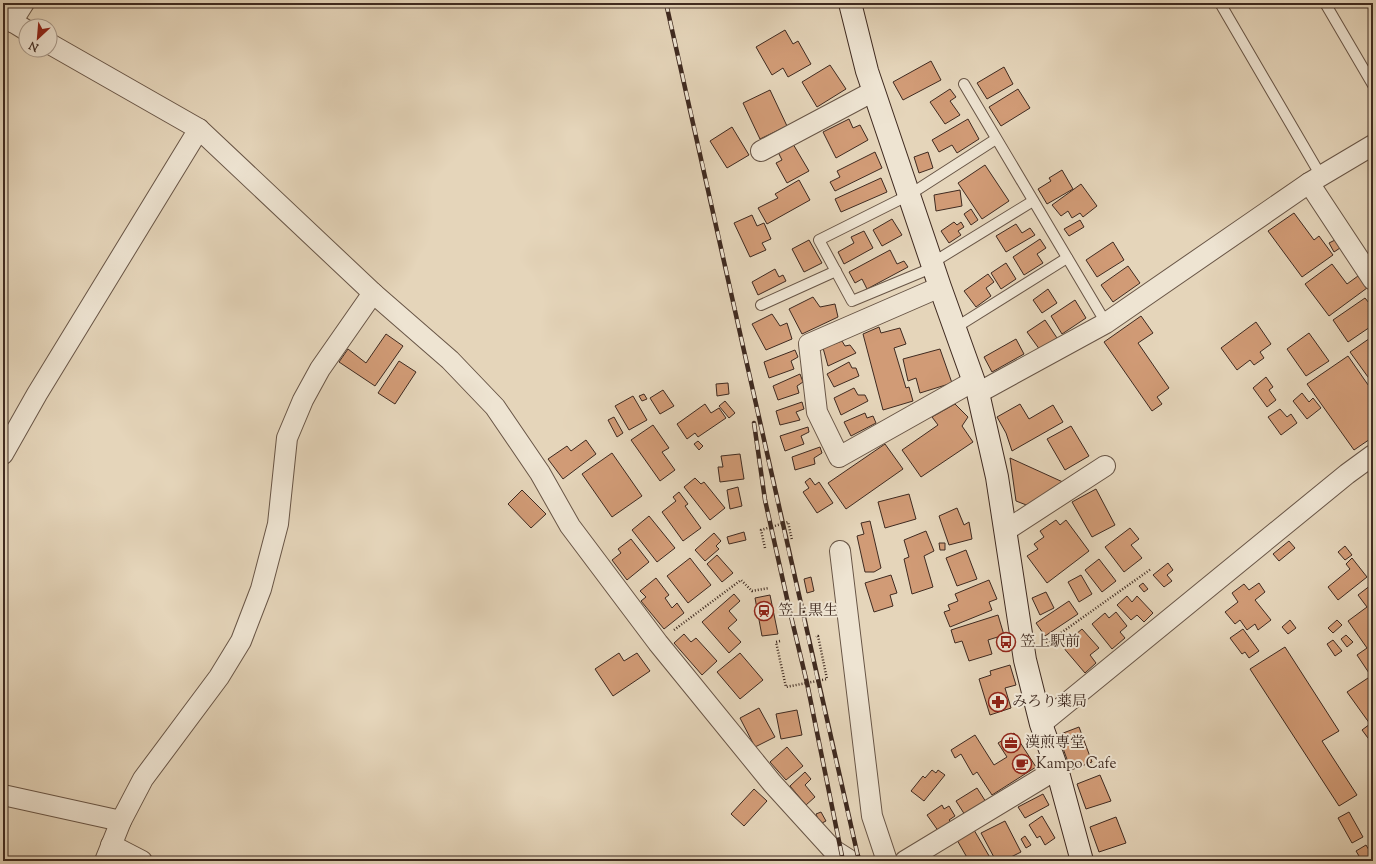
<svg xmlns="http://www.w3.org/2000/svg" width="1376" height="864" font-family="'Sorts Mill Goudy','Noto Serif JP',serif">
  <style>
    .building { fill: #d19b76; stroke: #3f2a20 }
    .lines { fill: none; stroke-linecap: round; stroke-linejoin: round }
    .lane-casing { stroke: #685546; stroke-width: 12 }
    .street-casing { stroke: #685546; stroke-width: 22 }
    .secondary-casing { stroke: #3f2a20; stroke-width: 24 }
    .path { stroke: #3f2a20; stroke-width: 2.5; stroke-dasharray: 1 2; stroke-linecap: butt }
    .lane { stroke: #eee4d2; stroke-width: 10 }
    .street { stroke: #eee4d2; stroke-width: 20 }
    .secondary { stroke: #eee4d2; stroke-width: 22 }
    .rail-casing { stroke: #3f2a20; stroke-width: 4.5 }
    .rail { stroke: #eee4d2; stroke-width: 3; stroke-dasharray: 9; stroke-linecap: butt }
    .labels { text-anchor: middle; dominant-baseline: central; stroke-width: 4; stroke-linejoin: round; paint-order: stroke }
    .poi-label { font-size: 15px; fill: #3f2a20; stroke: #eee4d2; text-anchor: start }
  </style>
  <rect width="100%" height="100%" fill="#e5d5ba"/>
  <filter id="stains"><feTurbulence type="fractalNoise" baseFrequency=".005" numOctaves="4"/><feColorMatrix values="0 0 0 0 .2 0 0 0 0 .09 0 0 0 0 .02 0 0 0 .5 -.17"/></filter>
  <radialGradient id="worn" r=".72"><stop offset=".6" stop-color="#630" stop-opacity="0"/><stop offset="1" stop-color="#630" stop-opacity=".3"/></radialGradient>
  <g class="building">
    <path d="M785,30L793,44L798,41L811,64L788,77L783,68L772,75L756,47Z"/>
    <path d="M931,61L941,80L903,100L893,82Z"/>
    <path d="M830,65L846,89L817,107L802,82Z"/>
    <path d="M1004,67L1013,84L987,99L977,83Z"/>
    <path d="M950,89L956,97L950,101L960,115L945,124L930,102Z"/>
    <path d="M1018,89L1030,108L1001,126L989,107Z"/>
    <path d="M770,90L787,126L760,139L743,103Z"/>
    <path d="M849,119L853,128L860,125L868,140L836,158L823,132Z"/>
    <path d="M968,119L979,139L957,153L952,145L939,152L932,140Z"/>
    <path d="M732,127L749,155L727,168L710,141Z"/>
    <path d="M793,144L809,171L787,183L776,163L782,160L778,152Z"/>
    <path d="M875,152L882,168L835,191L830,182L840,177L837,171Z"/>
    <path d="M928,152L933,168L919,173L914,157Z"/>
    <path d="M985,165L1009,201L982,219L958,183Z"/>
    <path d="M1062,170L1073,189L1047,204L1038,189L1051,181L1049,178Z"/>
    <path d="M881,178L887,192L841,212L835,199Z"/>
    <path d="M799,180L810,200L767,224L758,208L778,198L775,194Z"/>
    <path d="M1081,184L1097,206L1083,217L1080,213L1072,218L1068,211L1061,216L1052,205Z"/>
    <path d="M960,190L962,206L936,211L934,195Z"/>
    <path d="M971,209L978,220L971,225L964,214Z"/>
    <path d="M1294,213L1314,240L1319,236L1333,255L1302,277L1268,231Z"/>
    <path d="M752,215L757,226L764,223L771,239L762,243L766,250L750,257L734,223Z"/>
    <path d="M892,219L902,235L882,246L873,230Z"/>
    <path d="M1080,220L1084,227L1069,236L1064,229Z"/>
    <path d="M954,222L957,225L961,222L964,227L958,231L961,235L949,243L941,231Z"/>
    <path d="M1016,224L1022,233L1030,228L1035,235L1006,252L996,236Z"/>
    <path d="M864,231L873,248L844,264L838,252L854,243L851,237Z"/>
    <path d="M1040,239L1046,248L1037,254L1043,263L1024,275L1013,257Z"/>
    <path d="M809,240L822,263L804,272L792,249Z"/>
    <path d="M1335,240L1340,248L1334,252L1329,243Z"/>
    <path d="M1113,242L1124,260L1097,277L1086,260Z"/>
    <path d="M890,250L897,264L904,261L908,267L867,289L862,279L855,283L849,272Z"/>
    <path d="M1006,263L1016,279L1001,289L991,273Z"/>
    <path d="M1332,264L1347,284L1358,276L1367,288L1329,316L1305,284Z"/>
    <path d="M1128,266L1140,283L1113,302L1101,285Z"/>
    <path d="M775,269L779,277L783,275L786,281L758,295L752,282Z"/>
    <path d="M988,274L994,282L986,288L991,296L976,307L964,291Z"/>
    <path d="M1048,289L1057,303L1042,313L1033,300Z"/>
    <path d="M813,297L820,307L835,304L838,317L802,334L789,309Z"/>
    <path d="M1365,298L1373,308V325L1348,342L1333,320Z"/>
    <path d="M1075,300L1086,318L1062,334L1051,316Z"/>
    <path d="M772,314L780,326L787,323L792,339L766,350L752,324Z"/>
    <path d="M1141,316L1153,333L1138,343L1169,388L1157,397L1162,404L1152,411L1104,342Z"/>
    <path d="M1045,320L1057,338L1040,350L1027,332Z"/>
    <path d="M1256,322L1271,344L1260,352L1264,358L1254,365L1250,360L1237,370L1221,348Z"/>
    <path d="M879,327L881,333L900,328L906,344L894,348L906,388L909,387L913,401L883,410L863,334Z"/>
    <path d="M1309,333L1329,361L1306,376L1287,349Z"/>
    <path d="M386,334L403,346L375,386L339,362L348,349L366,363Z"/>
    <path d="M1373,336V384L1350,352Z"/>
    <path d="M1016,339L1024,354L992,372L984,357Z"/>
    <path d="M842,341L845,346L850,345L856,353L828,366L823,348Z"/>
    <path d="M940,349L952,383L920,393L916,378L908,381L903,359Z"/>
    <path d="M795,350L798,357L791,361L794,369L769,378L764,362Z"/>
    <path d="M1348,356L1373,392V437L1354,450L1307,384Z"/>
    <path d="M399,361L416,372L395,404L378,393Z"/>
    <path d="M849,362L852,368H856L859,376L834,387L827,374Z"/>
    <path d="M800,374L803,382L797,386L799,393L778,400L773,386Z"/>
    <path d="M1266,377L1273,387L1269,390L1276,400L1267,407L1253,388Z"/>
    <path d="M728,383L729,394L717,396L716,384Z"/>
    <path d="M854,388L858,395H865L868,401L841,415L834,398Z"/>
    <path d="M663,390L674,406L660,414L650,398Z"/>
    <path d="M1302,393L1309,402L1313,398L1321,408L1307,419L1293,401Z"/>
    <path d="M644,394L647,399L642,401L639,396Z"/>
    <path d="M633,396L647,420L629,430L615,406Z"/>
    <path d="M725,401L735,413L729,418L719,406Z"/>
    <path d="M802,402L804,409L796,412L800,420L780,425L776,411Z"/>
    <path d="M705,404L711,413L719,408L726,418L698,437L695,433L687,439L677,424Z"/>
    <path d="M955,404L968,417L962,426L973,442L921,477L902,450L938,425L932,417Z"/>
    <path d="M1020,404L1029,419L1053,405L1063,422L1012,451L1006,433L997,417Z"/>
    <path d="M1280,409L1287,417L1291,414L1297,423L1281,435L1268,417Z"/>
    <path d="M865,413L867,418L873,416L876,423L851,436L844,422Z"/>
    <path d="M614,417L623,433L617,437L608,420Z"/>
    <path d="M653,425L669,448L662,452L675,470L660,481L631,440Z"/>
    <path d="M1071,426L1089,456L1065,470L1047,439Z"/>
    <path d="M808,427L809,432L801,436L804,444L785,451L780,436Z"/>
    <path d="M586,440L596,454L563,479L548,459L567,446L571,451Z"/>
    <path d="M698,441L703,446L699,450L694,444Z"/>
    <path d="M885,444L903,469L846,509L828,483Z"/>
    <path d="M820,447L822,453L814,458L815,464L795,470L792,457Z"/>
    <path d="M612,453L642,496L612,517L582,474Z"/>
    <path d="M740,454L744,479L720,482L718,467H723L721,456Z"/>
    <path d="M1010,458L1065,483L1029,506L1016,501Z"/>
    <path d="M695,478L701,484L704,482L725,508L710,520L684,487Z"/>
    <path d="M810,478L815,485L819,482L833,503L817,513L803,492L809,488L805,482Z"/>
    <path d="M738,487L742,506L730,509L727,490Z"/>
    <path d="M1096,489L1115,525L1092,537L1072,502Z"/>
    <path d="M522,490L546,514L531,528L508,504Z"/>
    <path d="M679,492L688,504L685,506L701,528L683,541L662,512L676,501L673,497Z"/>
    <path d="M909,494L916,519L885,528L878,502Z"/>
    <path d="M957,508L964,525L969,522L972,539L949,545L939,516Z"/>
    <path d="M649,516L675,548L657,562L632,530Z"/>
    <path d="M1056,520L1060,525L1066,520L1089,551L1047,583L1027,556L1038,549L1034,544L1044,537L1040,531Z"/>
    <path d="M870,521L881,568L874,572H865L857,536L864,534L861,523Z"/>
    <path d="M1130,528L1139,539L1131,545L1142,558L1124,572L1105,547Z"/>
    <path d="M926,531L934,551L924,556L933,587L912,594L904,559L909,557L904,540Z"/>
    <path d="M744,532L746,540L729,544L727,537Z"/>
    <path d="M714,533L721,541L716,546L719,549L705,561L695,550Z"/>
    <path d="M631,539L649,562L627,580L612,560L621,553L618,549Z"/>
    <path d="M1289,541L1295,548L1279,561L1273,554Z"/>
    <path d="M939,543H945V550H940Z"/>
    <path d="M1345,546L1352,555L1345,560L1338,552Z"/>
    <path d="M966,550L977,579L957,586L946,558Z"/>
    <path d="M717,555L733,573L722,582L707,564Z"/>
    <path d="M690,558L711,585L688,603L667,576Z"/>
    <path d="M1352,558L1367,577L1338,600L1328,587L1350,569L1346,564Z"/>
    <path d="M1099,559L1116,581L1102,592L1085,570Z"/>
    <path d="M1168,563L1173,570L1167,575L1172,581L1164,587L1153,575Z"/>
    <path d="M891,575L897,593L890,595L893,606L874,612L865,583Z"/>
    <path d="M1081,575L1092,594L1079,602L1068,582Z"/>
    <path d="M811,577L814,591L807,593L804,579Z"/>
    <path d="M656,578L669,595L665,598L672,608L677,603L684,613L664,629L641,601L646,597L640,591Z"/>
    <path d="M989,580L997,599L989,602L992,610L950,627L944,612L950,610L948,605L958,601L955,594Z"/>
    <path d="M1143,583L1148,589L1144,592L1139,586Z"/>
    <path d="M1259,583L1265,592L1255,600L1271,620L1258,630L1255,624L1247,630L1240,620L1235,624L1225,612L1238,602L1232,593L1244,584L1249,590Z"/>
    <path d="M1371,585L1373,588V741L1371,742L1362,730L1370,724L1347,692L1371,676L1357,655L1367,648L1348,621L1367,607L1358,595Z"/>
    <path d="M1046,592L1054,608L1040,615L1032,598Z"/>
    <path d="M734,594L740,601L729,611L737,620L728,628L741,642L729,653L702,622Z"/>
    <path d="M770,595L778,634L762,636L755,598Z"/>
    <path d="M1127,596L1132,602L1137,596L1153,613L1144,622L1137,615L1131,620L1117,605Z"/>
    <path d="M1069,601L1078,614L1045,636L1036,623Z"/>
    <path d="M1116,612L1127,626L1120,632L1125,638L1112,649L1092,624L1105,613L1109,618Z"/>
    <path d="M998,615L1004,635L988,640L992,654L969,661L962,641L955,643L951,630Z"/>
    <path d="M1290,620L1296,628L1288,634L1282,627Z"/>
    <path d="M1337,620L1342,625L1333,633L1328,628Z"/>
    <path d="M1082,629L1099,648L1090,655L1096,663L1085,673L1062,646Z"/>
    <path d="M1243,629L1259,651L1249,658L1245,652L1242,654L1230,638Z"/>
    <path d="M684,634L691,642L696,638L717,661L702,675L674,643Z"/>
    <path d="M1346,635L1353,642L1347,647L1341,639Z"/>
    <path d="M1333,640L1342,651L1335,656L1327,644Z"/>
    <path d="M1285,647L1339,731L1322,741L1357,795L1339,806L1250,669Z"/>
    <path d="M619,653L624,661L637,653L650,671L613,696L595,669Z"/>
    <path d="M740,653L763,680L740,699L717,672Z"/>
    <path d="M1010,665L1016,685L1005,688L1011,708L990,715L979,679L991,675L990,671Z"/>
    <path d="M759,708L775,737L755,747L740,718Z"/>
    <path d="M797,710L802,735L781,739L776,714Z"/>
    <path d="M1079,727L1092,762L1071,770L1058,735Z"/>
    <path d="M1014,733L1036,767L992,795L977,772L973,775L961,754L955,758L951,750L975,735L994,765L1007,757L998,743Z"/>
    <path d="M787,747L803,766L786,780L770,762Z"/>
    <path d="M932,770L936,773L938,770L945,775L924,801L911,791L923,776L925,778Z"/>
    <path d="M805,772L811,779L805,785L815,797L806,805L790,786Z"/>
    <path d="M1100,775L1111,801L1086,809L1077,784Z"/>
    <path d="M977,788L986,802L965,815L956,801Z"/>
    <path d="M754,789L767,801L744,826L731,814Z"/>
    <path d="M1043,794L1049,805L1025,818L1018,807Z"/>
    <path d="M942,805L944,809L949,806L955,816L949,820L952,823L939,832L927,815Z"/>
    <path d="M821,812L826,821L820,824L816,814Z"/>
    <path d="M1349,812L1363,837L1352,843L1338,818Z"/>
    <path d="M1042,816L1055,838L1045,845L1040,836L1037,838L1029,825Z"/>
    <path d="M1116,817L1126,843L1099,852L1090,827Z"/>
    <path d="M1005,821L1021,852L1003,861H996L981,833Z"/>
    <path d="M974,830L992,861H969L957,840Z"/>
    <path d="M1025,836L1031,845L1026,848L1021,839Z"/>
    <path d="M1366,845L1373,857V861H1362L1356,851Z"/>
  </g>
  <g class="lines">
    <g class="lane-casing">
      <g id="lane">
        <path d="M1220,3L1321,176"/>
        <path d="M1325,3L1373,85"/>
        <path d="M964,84L1106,323"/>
        <path d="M932,263L1033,201"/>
        <path d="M934,267L852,301L819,240L909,195L996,139"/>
        <path d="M761,305L836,271"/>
        <path d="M955,328L1067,258"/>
      </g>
    </g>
    <g class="street-casing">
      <g id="street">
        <path d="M3,16L26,30"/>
        <path d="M12,22L24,3"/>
        <path d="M50,44L199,129L373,293L450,360L495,407L540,473L570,526L658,643L772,783L832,849L851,861"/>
        <path d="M761,151L874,91"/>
        <path d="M1309,183L1373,280"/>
        <path d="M940,287L809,344L817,412L839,457L974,381"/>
        <path d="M978,393L1106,323L1309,183L1373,145"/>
        <path d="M3,454L37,394L199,129"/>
        <path d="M1005,531L1105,466"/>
        <path d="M840,551L872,816L887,861"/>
        <path d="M1041,724L1347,474L1373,455"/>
        <path d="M3,795L121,821"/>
        <path d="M111,845L142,861"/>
        <path d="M105,861L121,821L143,779L219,677L241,641L261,589L278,524L287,438L303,400L320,369L373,293"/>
        <path d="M905,861L1057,769"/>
      </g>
    </g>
    <g class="secondary-casing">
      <path id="secondary" d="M850,3L867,71L940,287L978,393L997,477L1025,660L1041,724L1057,769L1082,861"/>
    </g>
    <g class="path">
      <path d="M765,548L761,530L788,522L792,540"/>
      <path d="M674,630L741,580L752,591L769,588"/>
      <path d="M780,641L776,642L786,687L827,679L818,636L816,637"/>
      <path d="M1044,645L1151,569"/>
    </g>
    <use href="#lane" class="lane"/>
    <use href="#street" class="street"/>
    <use href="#secondary" class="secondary"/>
    <g class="rail-casing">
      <g id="rail">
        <path d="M666,3C731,289 793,575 859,861"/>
        <path d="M754,423L765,500L790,612L807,683L843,861"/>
      </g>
    </g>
    <use href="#rail" class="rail"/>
  </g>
  <defs>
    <g id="station-ring" transform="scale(1)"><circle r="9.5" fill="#eee4d2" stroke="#8f2418" stroke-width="1.5"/><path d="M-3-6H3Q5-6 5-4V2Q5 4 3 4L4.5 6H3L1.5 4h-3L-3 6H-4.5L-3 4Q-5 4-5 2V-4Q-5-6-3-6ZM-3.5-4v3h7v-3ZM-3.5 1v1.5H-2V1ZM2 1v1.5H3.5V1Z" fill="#8f2418"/></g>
    <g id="bus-ring" transform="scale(1)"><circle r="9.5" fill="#eee4d2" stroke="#8f2418" stroke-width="1.5"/><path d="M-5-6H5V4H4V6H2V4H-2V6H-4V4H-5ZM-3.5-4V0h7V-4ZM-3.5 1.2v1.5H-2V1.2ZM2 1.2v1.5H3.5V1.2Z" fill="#8f2418"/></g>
    <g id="pharmacy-ring" transform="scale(1)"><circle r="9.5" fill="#eee4d2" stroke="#8f2418" stroke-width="1.5"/><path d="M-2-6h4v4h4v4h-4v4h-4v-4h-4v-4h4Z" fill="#8f2418"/></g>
    <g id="office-ring" transform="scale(1)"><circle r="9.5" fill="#eee4d2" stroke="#8f2418" stroke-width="1.5"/><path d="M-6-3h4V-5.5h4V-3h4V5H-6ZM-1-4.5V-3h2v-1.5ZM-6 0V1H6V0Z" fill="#8f2418"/></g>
    <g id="cafe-ring" transform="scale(1)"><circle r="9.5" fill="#eee4d2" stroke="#8f2418" stroke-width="1.5"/><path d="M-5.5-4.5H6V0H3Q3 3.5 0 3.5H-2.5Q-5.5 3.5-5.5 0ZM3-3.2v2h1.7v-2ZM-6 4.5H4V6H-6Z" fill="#8f2418"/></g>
  </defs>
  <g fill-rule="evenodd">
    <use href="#station-ring" x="764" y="611"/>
    <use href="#bus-ring" x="1006" y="642"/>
    <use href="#pharmacy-ring" x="998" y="702"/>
    <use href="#office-ring" x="1011" y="743"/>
    <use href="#cafe-ring" x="1022" y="764"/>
  </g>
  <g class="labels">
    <g class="poi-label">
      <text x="778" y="611">笠上黒生</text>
      <text x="1020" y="642">笠上駅前</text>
      <text x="1012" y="702">みろり薬局</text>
      <text x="1025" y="743">漢煎専堂</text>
      <text x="1036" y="764">Kampo Cafe</text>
    </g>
  </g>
  <rect width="1376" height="864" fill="none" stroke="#e5d5ba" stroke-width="16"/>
  <rect x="4" y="4" width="1368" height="856" fill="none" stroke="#3f2a20" stroke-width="2"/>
  <rect x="8" y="8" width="1360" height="848" fill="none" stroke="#3f2a20"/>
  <g transform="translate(38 38) rotate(206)"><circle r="19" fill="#eee4d2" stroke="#a89a8b"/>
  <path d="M0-3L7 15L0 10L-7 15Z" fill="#8f2418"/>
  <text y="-6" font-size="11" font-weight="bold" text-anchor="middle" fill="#3f2a20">N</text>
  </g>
  <rect width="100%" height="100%" filter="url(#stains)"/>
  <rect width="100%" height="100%" fill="url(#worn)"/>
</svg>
